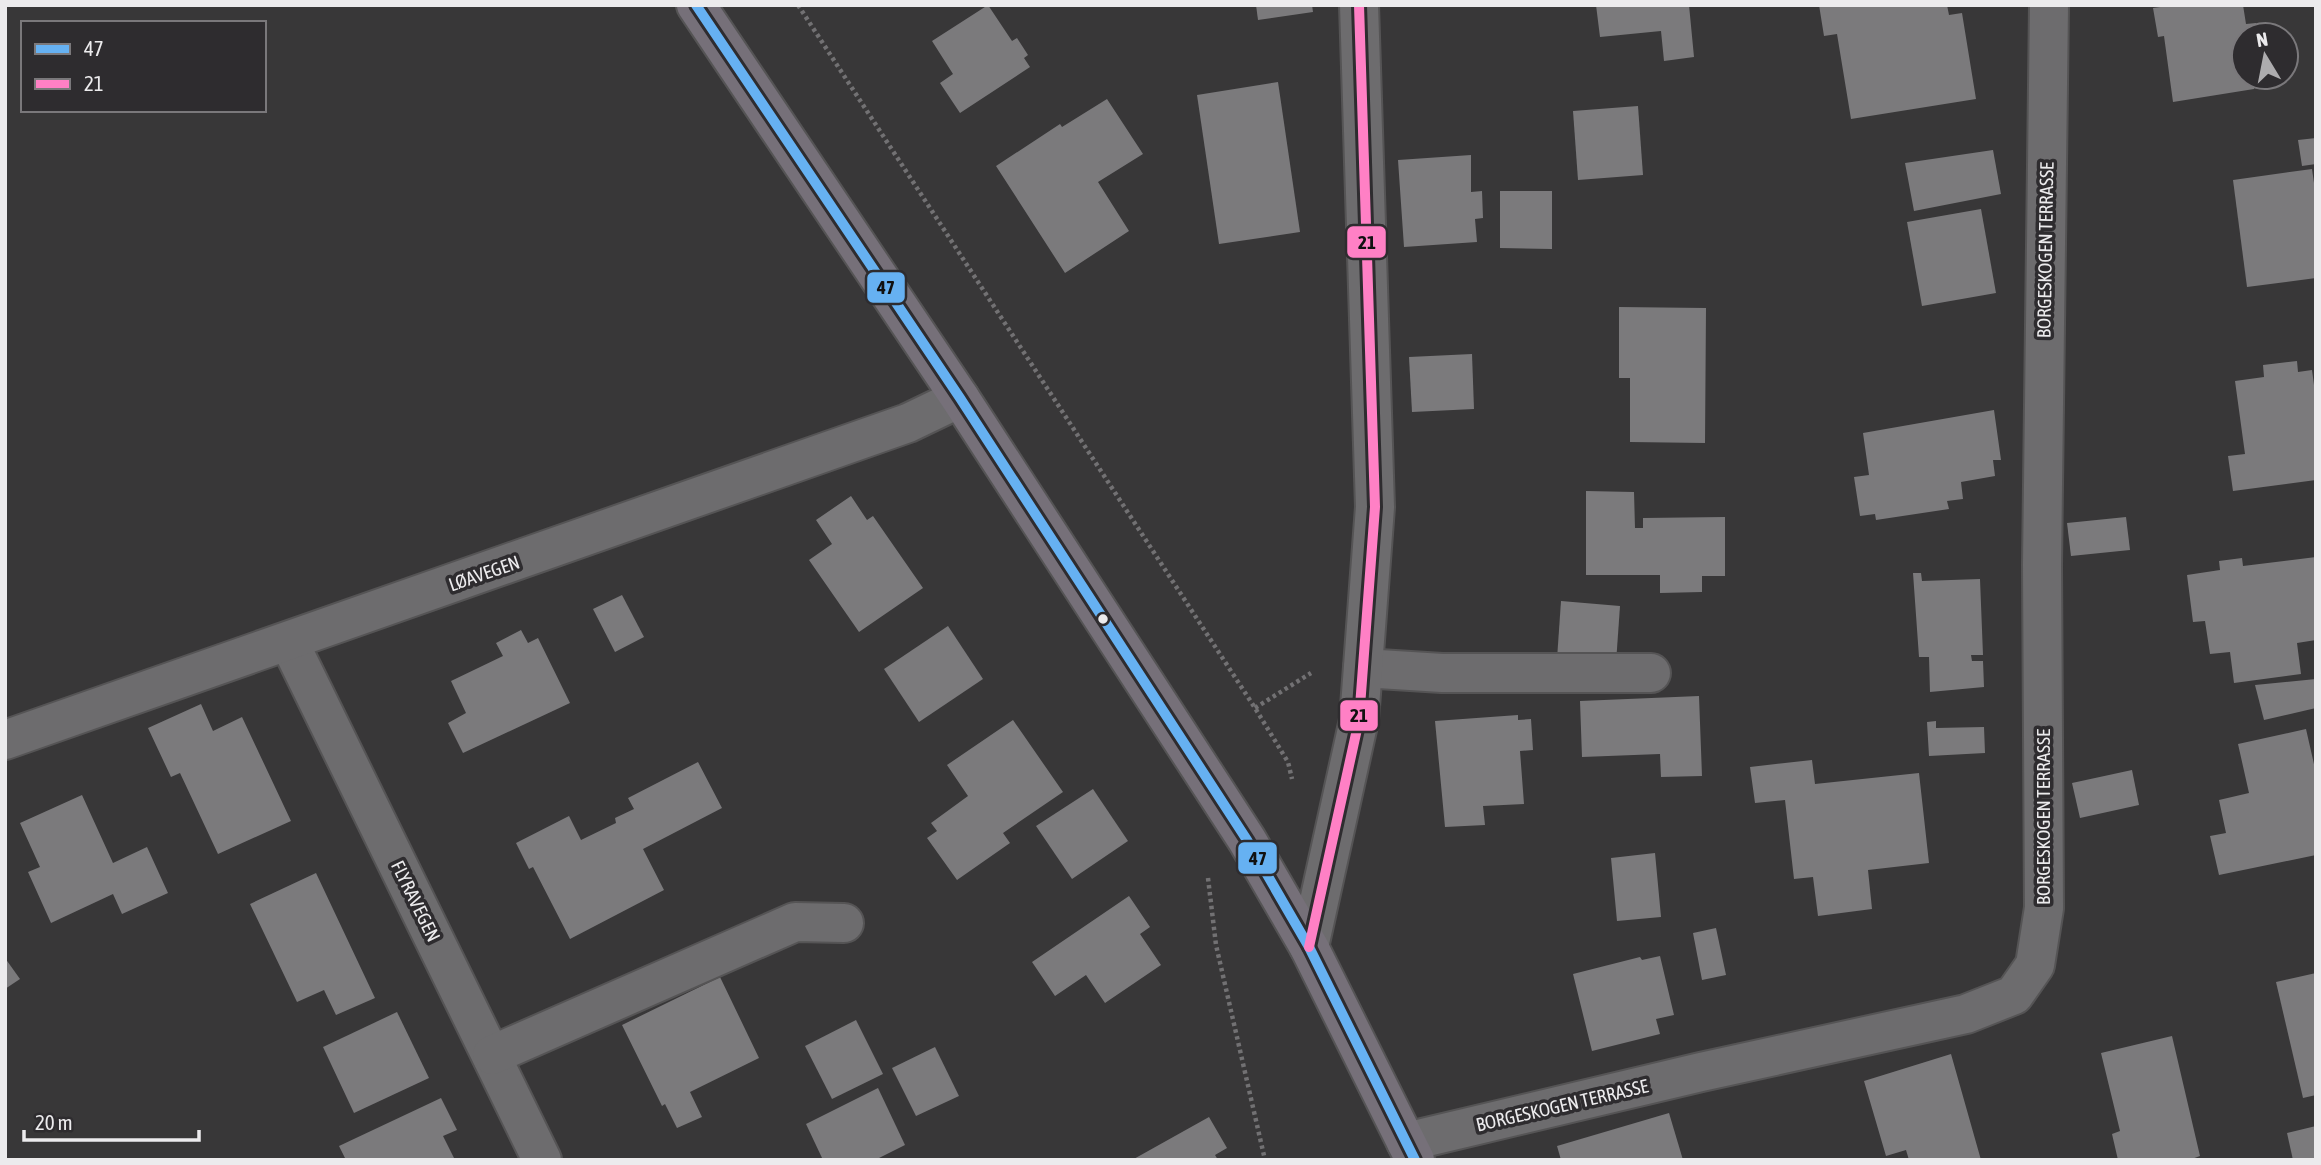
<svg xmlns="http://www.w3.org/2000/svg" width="2321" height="1165" font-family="'Asap Condensed',sans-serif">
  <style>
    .building { fill: #7b7a7c }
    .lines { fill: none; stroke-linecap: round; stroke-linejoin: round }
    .minor-casing { stroke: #555455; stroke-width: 42 }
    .major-casing { stroke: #555455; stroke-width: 42 }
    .path { stroke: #727173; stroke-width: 4.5; stroke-dasharray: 3.5 3.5; stroke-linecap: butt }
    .minor { stroke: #6d6c6e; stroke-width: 38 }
    .major { stroke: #767079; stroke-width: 38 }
    .bus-1-casing { stroke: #2e2c2f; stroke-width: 16 }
    .bus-2-casing { stroke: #2e2c2f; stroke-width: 16 }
    .bus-1 { stroke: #66b1f2; stroke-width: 10 }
    .bus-2 { stroke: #ff80c5; stroke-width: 10 }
    .bus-dot { fill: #ecebed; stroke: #2e2c2f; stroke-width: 2.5 }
    .labels { text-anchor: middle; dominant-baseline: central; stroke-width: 7; stroke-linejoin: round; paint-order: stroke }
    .street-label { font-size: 19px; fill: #ecebed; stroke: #2e2c2f }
    .line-badge { stroke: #2e2c2f; stroke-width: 2.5 }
    .pale-badge-label { font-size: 19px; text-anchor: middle; font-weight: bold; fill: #111 }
  </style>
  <rect width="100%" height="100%" fill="#383738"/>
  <g class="building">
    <path d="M988,5L1012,41L1017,38L1028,55L1024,58L1030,67L960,113L940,83L953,74L932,41Z"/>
    <path d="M1256,5H1312L1313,12L1258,20Z"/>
    <path d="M1596,5H1689L1694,57L1664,61L1661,31L1600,37Z"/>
    <path d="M1819,5H1947L1949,15L1962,13L1976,99L1851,119L1837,34L1824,36Z"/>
    <path d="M2175,5H2243L2246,24L2256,23L2258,35H2244V77H2264L2265,84L2254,86V89L2173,102L2164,36L2158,37L2153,8Z"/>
    <path d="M1278,82L1300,232L1219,244L1197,95Z"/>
    <path d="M1107,99L1143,154L1098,182L1129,231L1065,273L996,166L1060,124L1062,127Z"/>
    <path d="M1638,106L1643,175L1578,180L1573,111Z"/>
    <path d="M2316,138V164L2302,166L2298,140Z"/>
    <path d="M1993,150L2001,194L1914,211L1905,163Z"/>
    <path d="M1471,155V192L1482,191L1483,218L1475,219L1477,242L1404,247L1398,160Z"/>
    <path d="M2312,169L2316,197V278L2247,287L2233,180Z"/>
    <path d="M1500,191H1552V249L1500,248Z"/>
    <path d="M1981,209L1996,293L1922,306L1907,222Z"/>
    <path d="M1619,307L1706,308L1705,443L1630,442V378H1619Z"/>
    <path d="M1472,354L1474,409L1412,412L1409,357Z"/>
    <path d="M2297,361L2298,372L2312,370L2316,400V480L2233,491L2228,456L2245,454L2235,381L2264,377L2263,365Z"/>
    <path d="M1994,410L2001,460H1993L1995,476L1961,482L1963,499L1947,501L1949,509L1876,520L1875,514L1860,516L1854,477L1869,475L1863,433Z"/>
    <path d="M1586,491L1634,492L1635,528H1643V518L1725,517V576H1702V592L1660,593V575H1586Z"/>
    <path d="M851,496L867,520L873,516L923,588L859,632L809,560L832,544L816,520Z"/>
    <path d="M2126,517L2130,550L2071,556L2067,523Z"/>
    <path d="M2316,557V640L2297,643L2301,674L2234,683L2230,652L2210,654L2205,621L2193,622L2187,575L2220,570L2219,561L2242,558L2243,566Z"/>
    <path d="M1913,573H1921L1922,581L1980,579L1983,655H1971L1972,661H1983L1984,687L1930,692L1929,657H1919Z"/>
    <path d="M622,595L644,637L615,652L593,609Z"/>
    <path d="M1561,601L1620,606L1616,663L1557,659Z"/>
    <path d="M948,626L983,679L919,722L884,669Z"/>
    <path d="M521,630L528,643L538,638L570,703L463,753L448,723L466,713L451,681L503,656L496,643Z"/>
    <path d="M2316,679V708L2264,720L2255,685Z"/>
    <path d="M1699,696L1702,776L1661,777L1660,754L1582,757L1580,701Z"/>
    <path d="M201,704L213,731L242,717L291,821L218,854L180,773L171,777L148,728Z"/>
    <path d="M1518,715V720L1531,719L1533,750L1520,751L1524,804L1483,806L1485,825L1445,827L1435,721Z"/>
    <path d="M1013,720L1063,792L1003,833L1010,843L957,880L927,838L937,831L931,823L968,796L947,765Z"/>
    <path d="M1936,721V728L1984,727L1985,753L1929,756L1927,722Z"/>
    <path d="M2306,729L2316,773V855L2219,875L2210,836L2226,833L2219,800L2249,793L2238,744Z"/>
    <path d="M1812,760L1815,784L1919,773L1929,863L1868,870L1872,909L1818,916L1813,877L1794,879L1785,800L1755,803L1750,767Z"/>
    <path d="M698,762L722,808L643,849L664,890L570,939L533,867L529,869L516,843L569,816L581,840L616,823L615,818L634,809L628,798Z"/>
    <path d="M2132,770L2139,805L2080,818L2072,783Z"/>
    <path d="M1093,789L1128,841L1072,879L1036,826Z"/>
    <path d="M82,795L113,863L147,847L168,893L122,914L113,894L51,923L28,872L40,867L20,823Z"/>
    <path d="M1655,853L1661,917L1617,921L1611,858Z"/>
    <path d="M316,873L375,998L336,1015L324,990L297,1002L250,904Z"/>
    <path d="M1129,896L1150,927L1140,934L1161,965L1105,1003L1086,975L1055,996L1032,962Z"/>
    <path d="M1716,928L1726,975L1702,980L1693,933Z"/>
    <path d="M1660,956L1674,1015L1656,1019L1660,1034L1592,1051L1573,974L1640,957L1642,960Z"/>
    <path d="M5,958L20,979L5,989Z"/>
    <path d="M2316,973V1095L2303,1098L2276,982Z"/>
    <path d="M720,977L759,1058L690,1092L702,1117L677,1128L665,1104L662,1106L622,1025Z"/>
    <path d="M397,1012L429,1078L354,1113L323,1047Z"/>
    <path d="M856,1020L883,1074L832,1099L805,1046Z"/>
    <path d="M2172,1036L2200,1156L2189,1160H2118L2112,1134L2120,1131L2101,1053Z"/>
    <path d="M935,1047L959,1096L916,1116L892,1068Z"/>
    <path d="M1951,1054L1981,1160H1909L1906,1150L1886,1156L1864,1081Z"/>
    <path d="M878,1088L905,1145L875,1160H823L806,1124Z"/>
    <path d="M441,1098L457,1130L443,1136L455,1160H346L339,1146Z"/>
    <path d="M1669,1113L1683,1160H1561L1557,1146Z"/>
    <path d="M1209,1117L1227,1148L1215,1155L1218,1160H1132Z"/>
    <path d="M2316,1126V1160H2293L2287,1133Z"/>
  </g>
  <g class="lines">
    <g class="minor-casing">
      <g id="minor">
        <path d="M289,642L542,1160"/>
        <path d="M1363,668L1442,673H1651"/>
        <path d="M5,740L908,423L960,398"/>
        <path d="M1309,947L1359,720L1375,507L1359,5"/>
        <path d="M492,1055L795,922L844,923"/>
        <path d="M1406,1142L1701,1072L1966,1014L2014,995L2035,965L2044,908L2042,565L2049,5"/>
      </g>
    </g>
    <g class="major-casing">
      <path id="major" d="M696,5L960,398L1247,840L1309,947L1415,1160"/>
    </g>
    <g class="path">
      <path d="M798,5L1255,708L1288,762L1292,779"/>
      <path d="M1255,708L1311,673"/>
      <path d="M1208,878L1216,945L1265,1160"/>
    </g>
    <use href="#minor" class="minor"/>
    <use href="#major" class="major"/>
    <g class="bus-1-casing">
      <path id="bus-1" d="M696,5L960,398L1247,840L1309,947L1415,1160"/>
    </g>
    <g class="bus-2-casing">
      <path id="bus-2" d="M1309,947L1359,720L1375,507L1359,5"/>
    </g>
    <use href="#bus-1" class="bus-1"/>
    <use href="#bus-2" class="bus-2"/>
  </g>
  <circle class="bus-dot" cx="1103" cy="619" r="6"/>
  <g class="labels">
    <g class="street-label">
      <text transform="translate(2045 250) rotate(-89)">BORGESKOGEN TERRASSE</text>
      <text transform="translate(484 573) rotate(-19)">LØAVEGEN</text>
      <text transform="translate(2043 817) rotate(-90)">BORGESKOGEN TERRASSE</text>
      <text transform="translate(416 901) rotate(64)">FLYRAVEGEN</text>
      <text transform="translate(1562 1105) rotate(-13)">BORGESKOGEN TERRASSE</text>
    </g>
  </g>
  <g class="line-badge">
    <rect x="1346" y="225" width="41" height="34" rx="7" fill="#ff80c5"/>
    <rect x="866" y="271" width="40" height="33" rx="7" fill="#66b1f2"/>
    <rect x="1339" y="699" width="40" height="33" rx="7" fill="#ff80c5"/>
    <rect x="1237" y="841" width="41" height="34" rx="7" fill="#66b1f2"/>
  </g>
  <g class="pale-badge-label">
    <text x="1367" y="249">21</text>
    <text x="886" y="294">47</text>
    <text x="1359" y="722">21</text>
    <text x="1258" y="865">47</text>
  </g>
  <rect width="2321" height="1165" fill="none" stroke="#ecebed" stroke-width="14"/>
  <rect x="21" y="21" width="245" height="91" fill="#2e2c2f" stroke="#7a787b" stroke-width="2"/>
  <rect x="35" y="44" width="35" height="10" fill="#66b1f2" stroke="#7a787b" stroke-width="2"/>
  <text x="84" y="56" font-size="21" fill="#ecebed">47</text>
  <rect x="35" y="79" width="35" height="10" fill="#ff80c5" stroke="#7a787b" stroke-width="2"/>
  <text x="84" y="91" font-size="21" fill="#ecebed">21</text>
  <g transform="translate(2265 56) rotate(350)"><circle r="33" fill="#2e2c2f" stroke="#7a787b" stroke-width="2"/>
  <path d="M0-5L12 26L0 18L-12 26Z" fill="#adacae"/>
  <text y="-10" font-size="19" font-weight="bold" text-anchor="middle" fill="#ecebed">N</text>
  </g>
  <path d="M24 1130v10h175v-10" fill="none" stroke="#ecebed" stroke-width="3.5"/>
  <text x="35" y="1130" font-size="21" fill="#ecebed" stroke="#2e2c2f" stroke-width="5" paint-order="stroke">20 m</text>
</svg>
